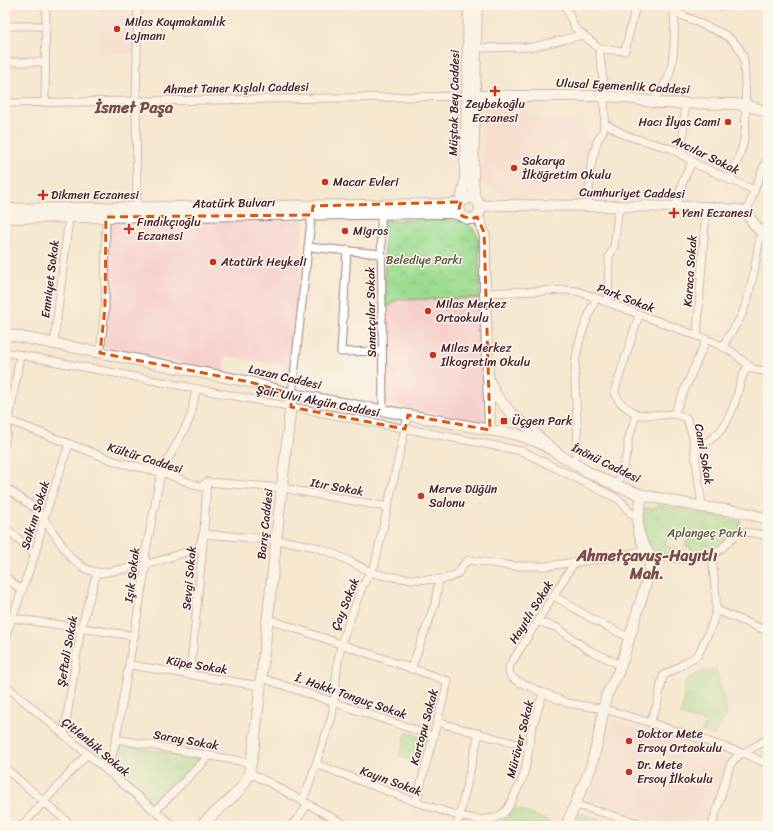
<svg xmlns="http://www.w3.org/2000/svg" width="773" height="831" font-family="Sriracha,sans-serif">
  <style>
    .built { fill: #f7d0cc }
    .grass { fill: url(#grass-tufts); stroke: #737d5e }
    .park { fill: url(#park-crowns); stroke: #737d5e; fill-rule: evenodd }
    .garden { fill: #9cdb90; stroke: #737d5e }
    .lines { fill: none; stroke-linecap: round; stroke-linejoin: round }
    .street-casing { stroke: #a0837d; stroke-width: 9 }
    .secondary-casing { stroke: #a0837d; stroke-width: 12 }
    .street { stroke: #fff; stroke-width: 7 }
    .secondary { stroke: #fff; stroke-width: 10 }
    .marked { fill: none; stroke: #e0560e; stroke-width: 3; stroke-dasharray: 8 5; stroke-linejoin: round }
    .poi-dot { fill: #c8321e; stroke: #fbf7ec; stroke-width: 1.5 }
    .labels { text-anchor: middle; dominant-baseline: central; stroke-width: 3; stroke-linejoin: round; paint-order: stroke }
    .poi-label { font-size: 12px; fill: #4a1f2b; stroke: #fbf7ec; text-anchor: start }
    .street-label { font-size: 12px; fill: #4a1f2b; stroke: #fbf7ec }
    .park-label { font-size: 12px; fill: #635749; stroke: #fbf7ec }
    .district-label { font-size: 16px; font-weight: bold; fill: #7c4c46; stroke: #fbf7ec }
  </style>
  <defs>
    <pattern id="grass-tufts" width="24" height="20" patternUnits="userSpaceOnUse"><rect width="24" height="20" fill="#9cdb90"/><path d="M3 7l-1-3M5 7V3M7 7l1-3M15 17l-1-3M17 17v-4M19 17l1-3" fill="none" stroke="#88bc7c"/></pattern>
    <pattern id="park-crowns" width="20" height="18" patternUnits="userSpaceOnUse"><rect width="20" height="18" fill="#9cdb90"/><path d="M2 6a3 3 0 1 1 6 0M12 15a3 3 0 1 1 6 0" fill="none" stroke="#88bc7c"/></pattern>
  </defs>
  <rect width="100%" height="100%" fill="#fbf7ec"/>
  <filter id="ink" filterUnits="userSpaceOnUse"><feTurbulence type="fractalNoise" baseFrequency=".025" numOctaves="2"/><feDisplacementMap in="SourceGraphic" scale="8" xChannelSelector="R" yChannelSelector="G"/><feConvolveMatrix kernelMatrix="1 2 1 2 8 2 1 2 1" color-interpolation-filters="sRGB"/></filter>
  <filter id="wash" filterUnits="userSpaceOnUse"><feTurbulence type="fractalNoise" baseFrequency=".012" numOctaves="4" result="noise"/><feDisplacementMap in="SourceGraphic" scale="16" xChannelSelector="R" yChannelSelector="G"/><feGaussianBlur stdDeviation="0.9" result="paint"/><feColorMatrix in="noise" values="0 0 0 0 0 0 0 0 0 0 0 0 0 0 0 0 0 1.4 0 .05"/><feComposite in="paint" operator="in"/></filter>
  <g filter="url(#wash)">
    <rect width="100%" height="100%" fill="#f5e7cf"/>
    <g class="built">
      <rect x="99" y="5" width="36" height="48"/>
      <path d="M482,102L528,103V116L583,123L586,138L595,143L587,170L585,199L512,198L482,184Z"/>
      <path d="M184,221H304L290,367L225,356V372L104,346L109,299L110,223Z"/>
      <path d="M15,225L5,310V226Z"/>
      <path d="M480,298L484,424L385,403V306H391L397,300Z"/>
      <path d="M615,721L727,758L708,826H662L647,823V818L587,800L607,730L612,722Z"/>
    </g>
    <path class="grass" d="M716,668L727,715L714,736L702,732L705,722L680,715C682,710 684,705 684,699C684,695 683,691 684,686C687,675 706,670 716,668Z"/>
    <g class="park">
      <path d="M384,220H457C468,222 475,228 479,239L480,298L397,300L391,306H385Z"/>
      <path d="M658,505L741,521L738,529C731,536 723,545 714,550C697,560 664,557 648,546L641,529L644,509L648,507L652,509L656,508ZM676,531L688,534L686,546L691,547L690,553L676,550V548L665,546L667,537L674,538Z"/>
      <path d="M407,732L428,739L421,763L399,756Z"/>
      <path d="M119,744L200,759L155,806L112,768Z"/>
      <path d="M515,808L561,826H463L464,823C488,824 499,830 515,808Z"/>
    </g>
    <path class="garden" d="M579,813L617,826H575Z"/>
  </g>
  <g filter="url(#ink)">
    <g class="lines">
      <g class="street-casing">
        <g id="street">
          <path d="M565,5L575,28L593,43L599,49L603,78L605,118L603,131L597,142L591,166L588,205"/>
          <path d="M721,6V5"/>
          <path d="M674,12C684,16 694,20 703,25C721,32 739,39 744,60C745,84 748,121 743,144C740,156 734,168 730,180"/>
          <path d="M5,26H46"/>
          <path d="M477,48L533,47L582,35"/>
          <path d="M599,49L625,51L636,5"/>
          <path d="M5,62H45"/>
          <path d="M45,102L46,5"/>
          <path d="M653,102C658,92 666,85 669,75C675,59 675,23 674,5"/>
          <path d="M5,103L471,96"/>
          <path d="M604,123L627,136L673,149L698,165L754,190"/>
          <path d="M682,155L685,103"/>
          <path d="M676,207L683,181L692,162"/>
          <path d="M137,211L136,101L138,5"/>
          <path d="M747,211L755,188L768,157"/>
          <path d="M381,214L383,411"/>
          <path d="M308,247L381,254"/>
          <path d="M347,250L341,352L382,351"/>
          <path d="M485,293L565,290L577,291L711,341L731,351L753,369L768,372"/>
          <path d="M608,303L609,257L614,247L619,206"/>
          <path d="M697,336L706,207"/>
          <path d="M54,343L69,218"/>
          <path d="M723,347C728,335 738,325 743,312C753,286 756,258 761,230"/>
          <path d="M5,352L522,451L618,499C626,504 628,515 638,517"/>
          <path d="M100,353L105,308L106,212"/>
          <path d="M292,394L312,212"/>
          <path d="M674,414L685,417L687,419L693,437L702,507"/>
          <path d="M636,415H662L674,414L706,340"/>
          <path d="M636,415L635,413C626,407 616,402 615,390L639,315"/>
          <path d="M5,419L117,462L161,472L201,487L207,482L282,488L388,507"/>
          <path d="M5,443L20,355"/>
          <path d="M695,455L698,447C723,436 731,417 738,392C740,382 742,374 748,366"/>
          <path d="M574,463C582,436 574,401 575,372C575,345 586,322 596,298"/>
          <path d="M617,486L628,451V440L636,415"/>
          <path d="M5,487L36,509L42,516L71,558L86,569L92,571L100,573L142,566L199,548L203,534C240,537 279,538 315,547C335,552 353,564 371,572C386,578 432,582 447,578C464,575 459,563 469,560L513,566H546L615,557L646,550"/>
          <path d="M5,527L35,554"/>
          <path d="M650,556C671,558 696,562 717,552C723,548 728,542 733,537C742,528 757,534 768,536"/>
          <path d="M574,563L510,665C507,673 511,677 517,681L567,703L604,709L648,722L743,753L768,764"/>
          <path d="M5,576L22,591"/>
          <path d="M554,596L594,620L630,638"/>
          <path d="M716,610L768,631"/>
          <path d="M12,618L135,636"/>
          <path d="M268,619L448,681L416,802"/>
          <path d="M538,622L556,627L587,649L621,665"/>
          <path d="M5,638L35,554L44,518L69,444"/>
          <path d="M130,665L261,686"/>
          <path d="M411,669L435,604L439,579"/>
          <path d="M190,675L203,545L207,482"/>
          <path d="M262,678L433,736"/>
          <path d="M5,685L173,826"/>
          <path d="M437,722L528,747"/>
          <path d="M650,722L657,705L663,676C667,672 671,672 675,669C683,665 690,659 698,655L709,632L716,612V598L712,554"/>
          <path d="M64,735L81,628L97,572"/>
          <path d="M116,739L251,763"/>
          <path d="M316,764L416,802L459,816L480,820L495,818L505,812L509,806L522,780L526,766L531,732L543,693"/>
          <path d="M5,768L72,826"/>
          <path d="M104,768L112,756L116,739L146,565L145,556L161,472L187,425L191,415L196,389"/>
          <path d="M249,773L270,783L347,826"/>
          <path d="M302,801L309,785L332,716L334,702L338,660L343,638L362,587L375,564L408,415"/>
          <path d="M576,805L649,826"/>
          <path d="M155,811L209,756"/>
          <path d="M22,826L87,754"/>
          <path d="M291,826L299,817L308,804"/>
          <path d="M457,826L479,733"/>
          <path d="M712,826L730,765C737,752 756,749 768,738"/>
        </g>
      </g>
      <g class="secondary-casing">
        <g id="secondary">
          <path d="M476,96H603L622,97L660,103L737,104L749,106L768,112"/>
          <path d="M476,200L474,194L473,176L477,5"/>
          <path d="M480,206L505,205L706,207L747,211C748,219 761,232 768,238"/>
          <path d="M5,209L449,204L461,202L470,197C478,199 481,204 480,212L474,219H468L462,216L459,208C462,197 465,188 465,177L469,5"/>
          <path d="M477,217L481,223L485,237V293L490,430"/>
          <path d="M5,218L443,213H452L462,216"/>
          <path d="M5,334L250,382L292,394L518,435L538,442L557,453"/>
          <path d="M489,379L495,394L510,412L557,453L588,472L617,486L642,495L702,507L742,512L768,519"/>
          <path d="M200,826L237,793L245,782L249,773L254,746L263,662L292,394"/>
          <path d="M566,826L591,767L598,740L606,696L617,675L622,662L647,580L650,566V556L642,542L638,530V518L642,495"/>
        </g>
      </g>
      <use href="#street" class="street"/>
      <use href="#secondary" class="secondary"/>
    </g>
  </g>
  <path d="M0 0H773V831H0ZM461,202L459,208L462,216L471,219L477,217L484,232L490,430L408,415L405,429L291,407L292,394L250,382L100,353L105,308L106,217L312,215L313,206Z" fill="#f5e7cf" fill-opacity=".55" fill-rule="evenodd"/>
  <path class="marked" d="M461,202L459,208L462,216L471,219L477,217L484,232L490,430L408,415L405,429L291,407L292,394L250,382L100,353L105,308L106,217L312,215L313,206Z"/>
  <g class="poi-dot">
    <circle cx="117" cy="29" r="4"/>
    <path d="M493 85h4v4h4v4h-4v4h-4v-4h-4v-4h4z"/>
    <circle cx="728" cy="122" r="4"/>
    <circle cx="514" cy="168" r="4"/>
    <circle cx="325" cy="182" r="4"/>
    <path d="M41 189h4v4h4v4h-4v4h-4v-4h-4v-4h4z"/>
    <path d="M672 207h4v4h4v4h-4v4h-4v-4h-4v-4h4z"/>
    <path d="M127 223h4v4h4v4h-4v4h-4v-4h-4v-4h4z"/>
    <circle cx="345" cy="231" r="4"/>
    <circle cx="213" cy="262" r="4"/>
    <circle cx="428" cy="311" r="4"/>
    <circle cx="433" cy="355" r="4"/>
    <rect x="500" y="417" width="8" height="8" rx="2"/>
    <circle cx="421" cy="496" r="4"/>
    <circle cx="629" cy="741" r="4"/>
    <circle cx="629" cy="772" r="4"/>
  </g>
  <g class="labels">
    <g class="poi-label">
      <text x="125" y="22">Milas Kaymakamlık<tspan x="125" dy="14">Lojmanı</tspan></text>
      <text x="495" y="104" text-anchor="middle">Zeybekoğlu<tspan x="495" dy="14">Eczanesi</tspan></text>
      <text x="720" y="122" text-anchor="end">Hacı İlyas Cami</text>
      <text x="522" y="161">Sakarya<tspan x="522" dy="14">İlköğretim Okulu</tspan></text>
      <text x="333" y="182">Macar Evleri</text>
      <text x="51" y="195">Dikmen Eczanesi</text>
      <text x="682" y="213">Yeni Eczanesi</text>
      <text x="137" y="222">Fındıkçıoğlu<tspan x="137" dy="14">Eczanesi</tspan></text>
      <text x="353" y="231">Migros</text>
      <text x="221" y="262">Atatürk Heykeli</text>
      <text x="436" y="304">Milas Merkez<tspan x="436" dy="14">Ortaokulu</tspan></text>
      <text x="441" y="348">Milas Merkez<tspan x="441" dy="14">Ilkogretim Okulu</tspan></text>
      <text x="512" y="421">Üçgen Park</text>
      <text x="429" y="489">Merve Düğün<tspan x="429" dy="14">Salonu</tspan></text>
      <text x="637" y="734">Doktor Mete<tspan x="637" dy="14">Ersoy Ortaokulu</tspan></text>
      <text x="637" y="765">Dr. Mete<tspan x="637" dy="14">Ersoy İlkokulu</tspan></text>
    </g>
    <g class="street-label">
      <text transform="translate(623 86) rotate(3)">Ulusal Egemenlik Caddesi</text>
      <text transform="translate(236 88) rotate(-1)">Ahmet Taner Kışlalı Caddesi</text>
      <text transform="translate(454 103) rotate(-89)">Müştak Bey Caddesi</text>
      <text transform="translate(706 155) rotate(26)">Avcılar Sokak</text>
      <text transform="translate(632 193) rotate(1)">Cumhuriyet Caddesi</text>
      <text transform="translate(234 203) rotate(-1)">Atatürk Bulvarı</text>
      <text transform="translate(690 271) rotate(-86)">Karaca Sokak</text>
      <text transform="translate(50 279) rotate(-83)">Emniyet Sokak</text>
      <text transform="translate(626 298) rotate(21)">Park Sokak</text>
      <text transform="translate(371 312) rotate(-91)">Sanatçılar Sokak</text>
      <text transform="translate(285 377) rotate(13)">Lozan Caddesi</text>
      <text transform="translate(318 401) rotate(11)">Şair Ulvi Akgün Caddesi</text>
      <text transform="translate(704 454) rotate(80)">Cami Sokak</text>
      <text transform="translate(145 458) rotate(17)">Kültür Caddesi</text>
      <text transform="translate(606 463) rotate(26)">İnönü Caddesi</text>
      <text transform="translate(337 487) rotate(10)">Itır Sokak</text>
      <text transform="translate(35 515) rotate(-73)">Salkım Sokak</text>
      <text transform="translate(265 524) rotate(-84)">Barış Caddesi</text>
      <text transform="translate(132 575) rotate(-83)">Işık Sokak</text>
      <text transform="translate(189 578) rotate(-85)">Sevgi Sokak</text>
      <text transform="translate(345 604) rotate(-68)">Çay Sokak</text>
      <text transform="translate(531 612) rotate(-58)">Hayıtlı Sokak</text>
      <text transform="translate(67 651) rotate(-80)">Şeftali Sokak</text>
      <text transform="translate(197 665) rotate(9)">Küpe Sokak</text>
      <text transform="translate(351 696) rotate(19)">İ. Hakkı Tonguç Sokak</text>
      <text transform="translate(424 727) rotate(-75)">Kartopu Sokak</text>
      <text transform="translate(520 739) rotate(-76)">Mürüver Sokak</text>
      <text transform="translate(186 740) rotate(10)">Saray Sokak</text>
      <text transform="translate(96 747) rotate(40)">Çitlenbik Sokak</text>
      <text transform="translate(391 781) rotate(20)">Kayın Sokak</text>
    </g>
    <g class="park-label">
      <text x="424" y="260">Belediye Parkı</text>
      <text x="707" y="533">Aplangeç Parkı</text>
    </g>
    <g class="district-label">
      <text x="134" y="107">İsmet Paşa</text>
      <text x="647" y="555">Ahmetçavuş-Hayıtlı<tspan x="647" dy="18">Mah.</tspan></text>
    </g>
  </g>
  <rect width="773" height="831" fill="none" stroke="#fbf7ec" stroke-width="20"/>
</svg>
